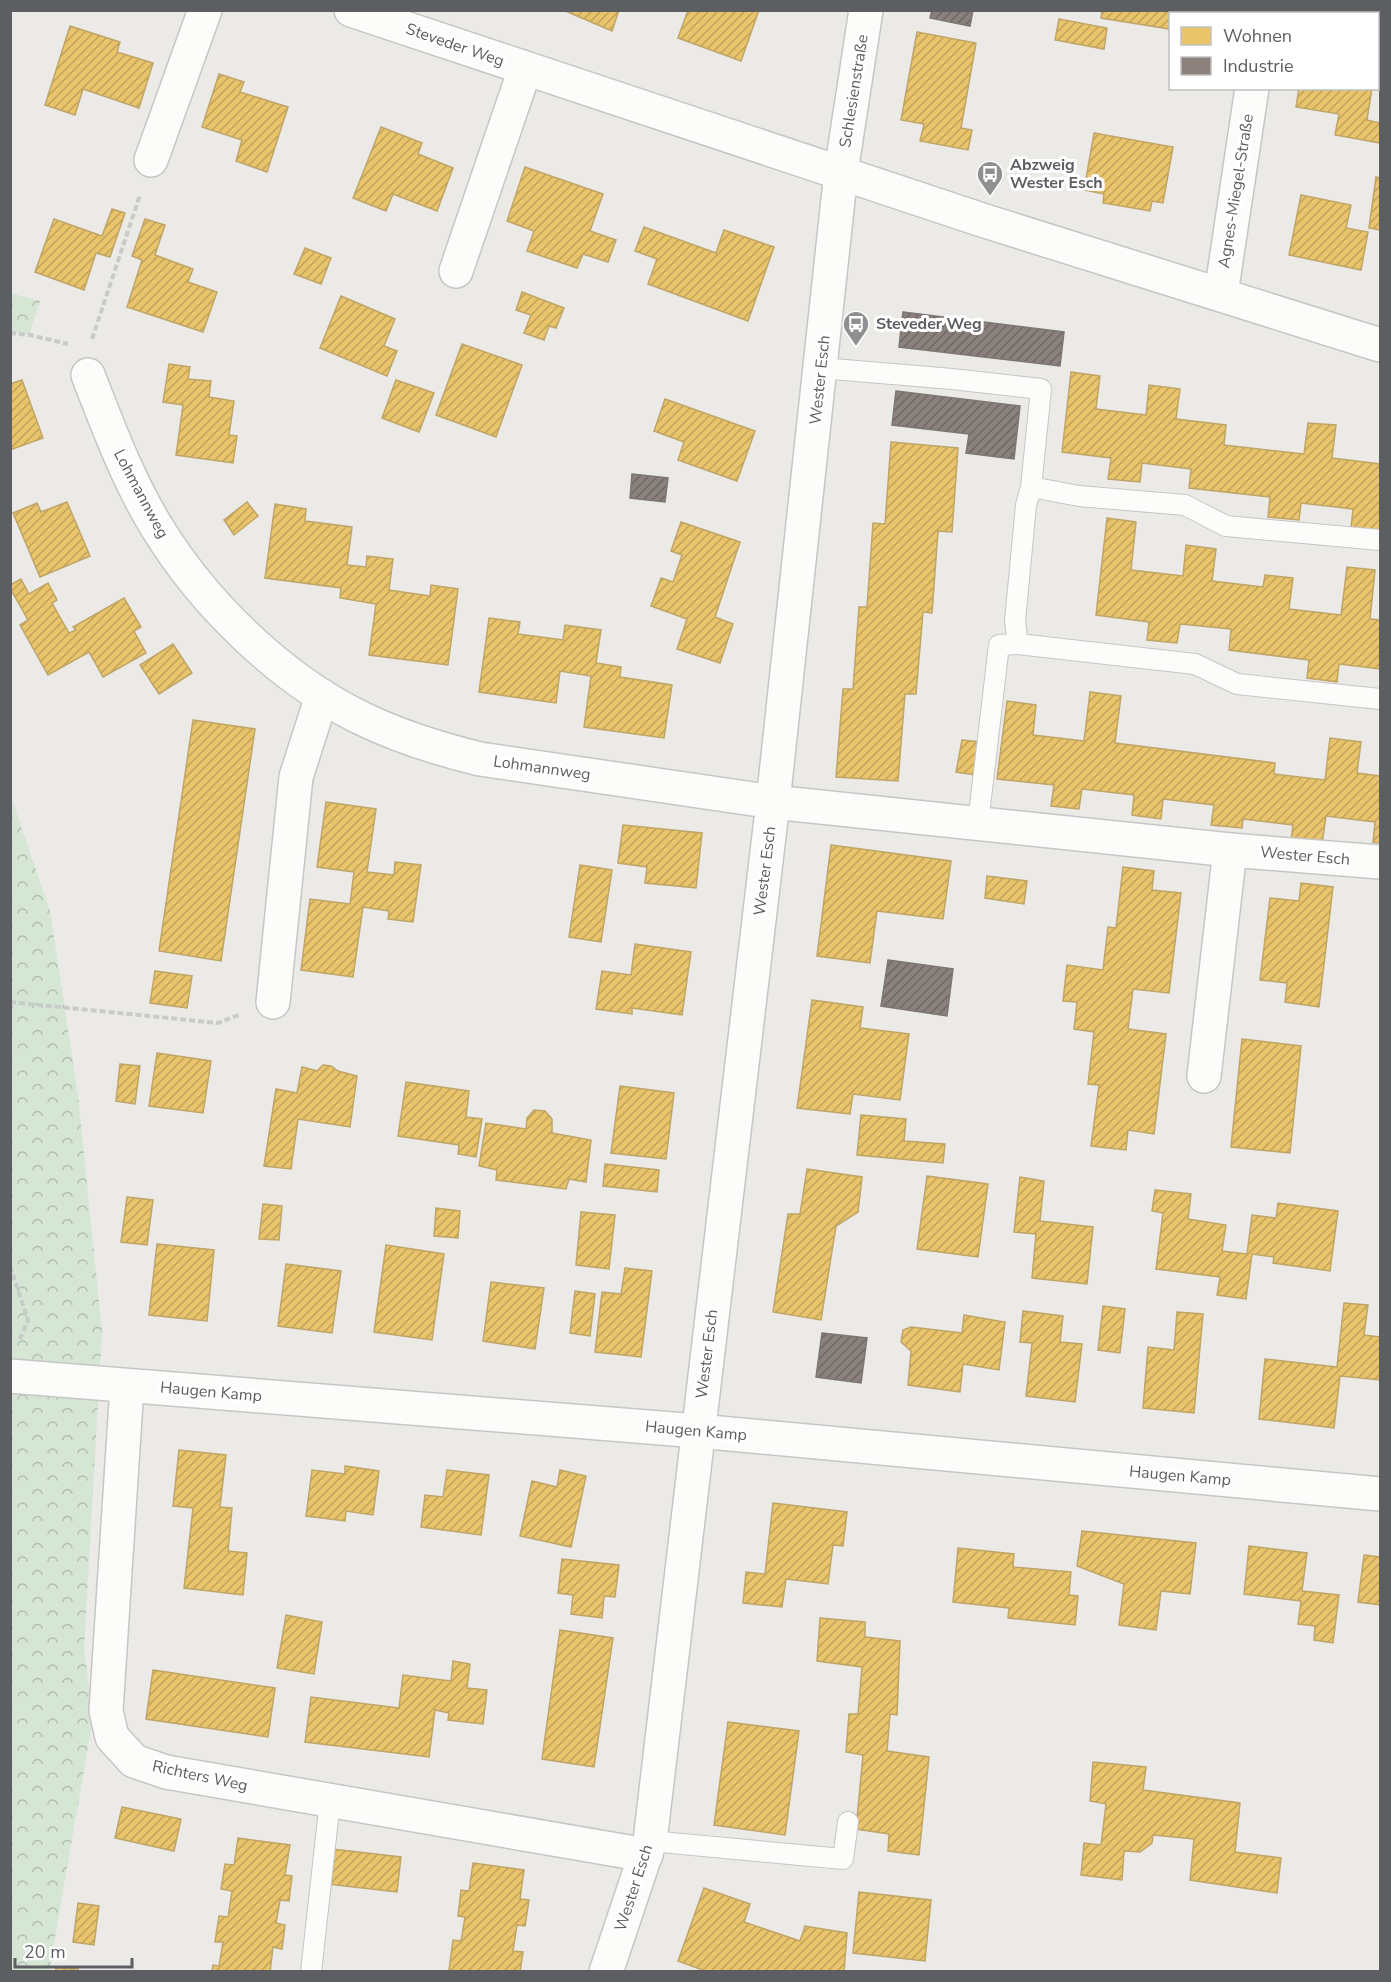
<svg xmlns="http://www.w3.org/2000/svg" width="1391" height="1982" font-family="'Nunito Sans',sans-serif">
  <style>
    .park { fill: url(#park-crowns) }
    .homes { fill: url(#homes-hatch); stroke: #bfa568; stroke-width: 1.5 }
    .industry { fill: url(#industry-hatch); stroke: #7c7674; stroke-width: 1.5 }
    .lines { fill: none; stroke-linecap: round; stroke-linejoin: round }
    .lane-casing { stroke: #c7c6c6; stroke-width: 22 }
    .street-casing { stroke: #c7c6c6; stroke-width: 36 }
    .path { stroke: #c8ccc9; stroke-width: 4; stroke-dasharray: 6 3; stroke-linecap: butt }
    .lane { stroke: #fcfcfb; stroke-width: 20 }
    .street { stroke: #fcfcfb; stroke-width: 33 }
    .labels { text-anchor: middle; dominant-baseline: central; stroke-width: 6; stroke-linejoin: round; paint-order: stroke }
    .street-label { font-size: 16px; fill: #5c5e62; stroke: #fff }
    .poi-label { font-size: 16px; font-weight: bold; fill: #5c5e62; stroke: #fff; text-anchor: start }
  </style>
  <defs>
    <pattern id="park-crowns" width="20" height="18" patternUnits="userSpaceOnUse" patternTransform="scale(1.5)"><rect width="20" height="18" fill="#d5e6d4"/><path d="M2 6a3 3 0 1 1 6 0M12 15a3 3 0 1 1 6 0" fill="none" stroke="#b0beaf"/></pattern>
    <pattern id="homes-hatch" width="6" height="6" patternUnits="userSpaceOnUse" patternTransform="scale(1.5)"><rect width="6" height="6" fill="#e9c46a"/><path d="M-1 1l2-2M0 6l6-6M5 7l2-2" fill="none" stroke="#c0a25b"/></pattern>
    <pattern id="industry-hatch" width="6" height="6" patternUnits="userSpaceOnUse" patternTransform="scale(1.5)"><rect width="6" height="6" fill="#8a817c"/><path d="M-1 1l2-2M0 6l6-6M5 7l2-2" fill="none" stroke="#6e6864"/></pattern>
  </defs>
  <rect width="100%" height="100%" fill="#ebeae6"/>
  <g class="park">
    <path d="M10,293L40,301L29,334L11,333Z"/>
    <path d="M10,794L50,911L78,1095L102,1332L84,1649L93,1718L49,1972L10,1971Z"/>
  </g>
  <g class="homes">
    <path d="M563,10H619L612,31Z"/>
    <path d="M688,10H759L741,61L678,38Z"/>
    <path d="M1102,10H1202V14H1170V29L1101,18Z"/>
    <path d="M1059,19L1107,28L1104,49L1055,40Z"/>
    <path d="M70,26L120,42L117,52L153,63L139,108L83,89L75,115L45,105Z"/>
    <path d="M917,32L976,43L961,128L972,130L968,150L920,141L924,124L901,120Z"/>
    <path d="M219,74L244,82L240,92L288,107L267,172L236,161L242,140L202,127Z"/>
    <path d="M1299,88H1372L1367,120L1380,123V143L1335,135L1339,114L1296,107Z"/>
    <path d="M381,127L422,143L418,154L453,168L437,211L393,194L386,211L353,198Z"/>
    <path d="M1094,133L1173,147L1163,203L1152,201L1150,211L1103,203L1104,194L1084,190Z"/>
    <path d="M525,167L603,194L590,231L616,240L608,262L583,254L577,268L527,251L534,231L507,221Z"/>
    <path d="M1376,177L1380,178V230L1369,228Z"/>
    <path d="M1301,195L1351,205L1346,228L1368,232L1361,270L1289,255Z"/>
    <path d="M112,209L125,213L110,257L96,253L84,290L35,272L54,219L102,236Z"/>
    <path d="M145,219L165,225L155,255L193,269L188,282L217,292L203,332L127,307L142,260L132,256Z"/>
    <path d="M644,227L716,253L724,230L774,247L748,321L648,284L657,259L635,251Z"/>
    <path d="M305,248L331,258L321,284L294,274Z"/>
    <path d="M522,292L564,308L556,328L549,326L544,340L524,333L531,315L516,310Z"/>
    <path d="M341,296L395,319L384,346L397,351L387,376L320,348Z"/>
    <path d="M462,344L522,365L496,437L436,415Z"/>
    <path d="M169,364L190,367L188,379L211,381L209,397L234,401L229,435L237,436L233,463L176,455L183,405L163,402Z"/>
    <path d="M1071,372L1100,376L1096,409L1146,415L1149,385L1180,389L1176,419L1226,425L1224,445L1304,454L1308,423L1336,425L1332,458L1380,464V531L1351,528L1353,509L1301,503L1299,520L1268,517L1270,497L1189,488L1191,469L1142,463L1140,482L1108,479L1111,458L1062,452Z"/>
    <path d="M22,380L43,438L10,450V384Z"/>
    <path d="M396,380L434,393L419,432L382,418Z"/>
    <path d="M665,399L755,431L737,481L678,460L684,442L654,431Z"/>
    <path d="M891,442L958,448L952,532L938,531L932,613L923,612L916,694H905L898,781L836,777L843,689H853L859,607H867L873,523L885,524Z"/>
    <path d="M67,502L90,556L40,577L13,513L37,503L41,512Z"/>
    <path d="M247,502L258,516L234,535L224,520Z"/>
    <path d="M275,504L306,509L305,521L352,527L347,565L366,567L367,556L393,559L389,590L430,596L431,585L458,589L448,665L369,655L376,604L340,598L341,588L265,578Z"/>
    <path d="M1107,518L1136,522L1131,570L1183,576L1186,545L1216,549L1212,581L1263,587L1265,575L1293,578L1289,609L1341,615L1347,567L1375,570L1370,619L1380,620V669L1339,664L1337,682L1307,678L1309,660L1229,650L1231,629L1180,624L1177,643L1147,640L1149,622L1096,615Z"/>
    <path d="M681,522L740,542L715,617L733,624L720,663L677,649L687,619L651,606L661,578L673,582L682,555L671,551Z"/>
    <path d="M21,579L29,594L48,583L57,600L52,603L69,633L76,630L73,627L124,598L141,627L134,631L146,653L103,677L89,652L48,675L20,625L28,620L10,588V585Z"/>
    <path d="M489,618L520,622L518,634L563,640L565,625L601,630L596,663L621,667L620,677L672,685L664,738L584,727L591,676L560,671L556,703L479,692Z"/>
    <path d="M173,644L192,673L159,694L140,665Z"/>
    <path d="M1090,692L1121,696L1115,743L1275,763L1274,774L1325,780L1330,738L1361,742L1357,773L1380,776V843L1373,842L1375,822L1326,816L1322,844L1291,840L1293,825L1243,819L1242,828L1211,825L1214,805L1163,799L1161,819L1132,815L1134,795L1082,789L1079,809L1051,806L1054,785L997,779L1007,701L1036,705L1033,735L1084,741Z"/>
    <path d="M193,720L255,729L221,961L159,951Z"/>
    <path d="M962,740L981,742L976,775L956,772Z"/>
    <path d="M326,802L376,809L367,872L394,875L395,862L421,865L413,922L388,919L389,911L363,907L353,977L301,970L310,899L350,904L354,872L317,867Z"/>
    <path d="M623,825L702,833L696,888L645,883L647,867L618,863Z"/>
    <path d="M831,845L951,861L943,919L877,911L870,963L817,956Z"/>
    <path d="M580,865L612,870L601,942L569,937Z"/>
    <path d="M1123,867L1154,871L1152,890L1181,893L1169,993L1133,989L1128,1029L1166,1034L1154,1134L1128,1130L1126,1150L1091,1146L1099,1085L1088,1084L1094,1032L1074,1029L1077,1002L1063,1001L1067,965L1103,970L1108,927L1116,928Z"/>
    <path d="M987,876L1027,881L1024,904L985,898Z"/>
    <path d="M1301,883L1333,887L1319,1007L1285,1002L1287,983L1260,980L1270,898L1299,901Z"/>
    <path d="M635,944L691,952L682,1015L632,1008V1014L596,1009L602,971L631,975Z"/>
    <path d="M155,971L192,976L187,1008L150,1003Z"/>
    <path d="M812,1000L863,1007L860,1028L909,1034L900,1100L853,1094L850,1114L797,1108Z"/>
    <path d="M1242,1039L1301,1046L1290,1153L1231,1147Z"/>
    <path d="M157,1053L211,1061L203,1113L149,1106Z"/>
    <path d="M120,1064L140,1066L135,1104L116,1101Z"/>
    <path d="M323,1065L331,1066L338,1071L357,1076L350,1127L298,1119L291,1169L264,1166L276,1089L297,1093L302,1067L317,1071Z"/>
    <path d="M406,1082L469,1091L466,1117L482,1119L476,1157L458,1154L459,1145L398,1136Z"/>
    <path d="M620,1086L674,1093L666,1159L611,1153Z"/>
    <path d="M534,1110L545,1111L552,1119V1133L591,1140L586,1182L569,1179L566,1189L496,1180L497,1170L479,1166L486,1123L526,1129L527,1118Z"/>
    <path d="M861,1115L906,1119L904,1141L945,1144L943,1163L857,1155Z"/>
    <path d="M605,1164L659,1170L657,1192L603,1186Z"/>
    <path d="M807,1169L862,1177L858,1212L836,1226L821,1320L773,1312L788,1214H800Z"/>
    <path d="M927,1176L988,1184L978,1257L917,1249Z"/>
    <path d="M1020,1177L1044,1181L1040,1221L1093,1227L1087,1284L1032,1278L1036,1234L1014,1232Z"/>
    <path d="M1155,1190L1191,1194L1188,1219L1226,1225L1222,1251L1247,1254L1252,1215L1276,1218L1278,1203L1338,1211L1330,1271L1273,1263L1274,1257L1252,1254L1246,1299L1217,1295L1220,1277L1156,1269L1163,1213L1152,1211Z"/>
    <path d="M127,1197L153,1200L147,1245L121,1242Z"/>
    <path d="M263,1204L282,1206L279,1240L259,1239Z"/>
    <path d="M436,1208L460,1211L458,1238L434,1236Z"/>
    <path d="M581,1212L615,1215L609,1269L576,1265Z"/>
    <path d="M157,1244L214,1250L207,1321L149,1315Z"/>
    <path d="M386,1245L444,1254L432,1340L374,1332Z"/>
    <path d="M286,1264L341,1271L332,1333L278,1326Z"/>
    <path d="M625,1268L652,1271L641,1357L595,1352L602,1292L621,1294Z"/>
    <path d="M491,1282L544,1288L535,1349L483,1341Z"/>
    <path d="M575,1291L595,1294L590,1336L570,1333Z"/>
    <path d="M1344,1303L1368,1305L1364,1335L1380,1337V1380L1340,1376L1334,1428L1259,1419L1265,1359L1337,1367Z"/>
    <path d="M1103,1306L1125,1309L1120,1353L1098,1350Z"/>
    <path d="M1023,1311L1063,1316L1060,1342L1082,1344L1075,1402L1026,1396L1032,1343L1020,1342Z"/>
    <path d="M1177,1312L1203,1314L1194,1413L1143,1408L1148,1347L1174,1350Z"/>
    <path d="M964,1315L1005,1322L999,1370L963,1364L960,1392L908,1385L911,1351L901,1342L903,1330L911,1327L962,1333Z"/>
    <path d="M179,1450L226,1455L220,1507L232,1508L228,1551L247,1553L243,1595L184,1588L193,1508L173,1506Z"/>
    <path d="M345,1466L379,1471L373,1515L346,1511L345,1521L306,1516L312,1470L345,1474Z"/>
    <path d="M447,1470L489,1475L481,1535L421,1527L425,1495L443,1497Z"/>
    <path d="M560,1470L586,1476L571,1547L520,1536L532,1481L557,1487Z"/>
    <path d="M773,1503L847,1512L843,1546L833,1545L828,1584L786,1579L782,1607L743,1603L746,1572L765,1574Z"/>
    <path d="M1082,1531L1196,1543L1190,1594L1161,1591L1156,1630L1119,1625L1124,1584L1077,1566Z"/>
    <path d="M1249,1546L1307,1553L1302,1591L1339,1595L1333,1643L1314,1640L1315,1626L1298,1624L1301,1601L1244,1594Z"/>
    <path d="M958,1548L1014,1554L1013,1567L1071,1572L1069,1595L1078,1596L1075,1625L1008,1618L1009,1608L953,1602Z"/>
    <path d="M1364,1555L1380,1557V1605L1358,1602Z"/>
    <path d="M562,1559L619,1565L615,1597L604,1596L602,1618L571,1614L573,1595L558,1593Z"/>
    <path d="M286,1615L322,1622L314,1674L277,1668Z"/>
    <path d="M820,1618L865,1622V1637L900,1641L897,1715L890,1714L887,1751L929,1757L919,1855L888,1851L889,1834L856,1829L863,1755L846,1752L849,1714H858L862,1667L817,1661Z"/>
    <path d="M560,1630L613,1638L594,1767L542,1759Z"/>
    <path d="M453,1661L470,1664L467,1688L487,1690L483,1724L448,1720L449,1713L435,1710L429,1757L305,1742L311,1697L399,1708L403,1675L451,1681Z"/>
    <path d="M153,1670L275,1688L268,1737L146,1719Z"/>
    <path d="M728,1722L799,1731L785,1835L714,1825Z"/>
    <path d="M1093,1762L1146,1767L1143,1790L1240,1803L1235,1852L1281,1858L1277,1893L1190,1880L1194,1839L1153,1835L1152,1843L1140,1852L1124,1851L1122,1880L1081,1875L1084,1843L1101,1845L1106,1804L1090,1801Z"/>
    <path d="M122,1807L181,1819L174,1851L115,1838Z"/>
    <path d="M238,1838L290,1845L285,1875L292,1876L289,1901L280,1900L276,1923L285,1925L282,1949L273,1947L270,1972H212L213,1965L219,1966L223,1942H215L219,1916L228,1917L232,1891L221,1889L225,1864L234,1865Z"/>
    <path d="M332,1849L401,1857L397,1892L328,1884Z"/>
    <path d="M473,1863L524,1870L520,1899L529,1900L525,1926L517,1925L513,1951L523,1952L520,1972H456L449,1970L453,1940L461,1941L465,1917L458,1916L461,1890L469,1891Z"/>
    <path d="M704,1888L750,1904L744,1922L800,1941L805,1926L847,1933L844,1972H708L678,1961Z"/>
    <path d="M859,1892L931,1900L925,1961L853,1953Z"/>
    <path d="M78,1903L99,1906L94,1945L73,1942Z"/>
    <path d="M56,1968L78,1969V1972H56Z"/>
  </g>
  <g class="industry">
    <path d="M932,10H973L970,26L930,18Z"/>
    <path d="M903,312L1064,332L1060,366L899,347Z"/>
    <path d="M896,391L1020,406L1014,459L966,453L969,434L892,425Z"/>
    <path d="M632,474L668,478L665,502L630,498Z"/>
    <path d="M888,960L953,969L947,1016L881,1006Z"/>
    <path d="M822,1333L867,1338L861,1383L816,1377Z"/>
  </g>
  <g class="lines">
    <g class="lane-casing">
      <g id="lane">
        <path d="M821,368L952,379L1041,389L1031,487L1079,496L1185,505L1226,526L1380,540"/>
        <path d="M1031,487L1026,505L1015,621L1018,644L1195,664L1237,684L1380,699"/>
        <path d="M978,823L999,645L1018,644"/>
        <path d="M650,1841L843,1859L848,1822"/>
        <path d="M311,1972L330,1801"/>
      </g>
    </g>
    <g class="street-casing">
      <g id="street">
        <path d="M351,10L982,220L1380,345"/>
        <path d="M1261,14L1262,10"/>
        <path d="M151,160L205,10"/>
        <path d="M456,271L525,69"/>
        <path d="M1221,294L1252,88"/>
        <path d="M88,375C108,426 129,483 158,529C204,604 280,678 359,717C397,736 439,749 480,759L773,802L1230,850L1380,862"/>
        <path d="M273,1002L296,777L322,696"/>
        <path d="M1204,1076L1230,850"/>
        <path d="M10,1376L698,1431L1380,1494"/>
        <path d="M127,1386L106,1711L112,1737L134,1761L166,1772L646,1855"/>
        <path d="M606,1972L650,1841L773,802L841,172L866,10"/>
      </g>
    </g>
    <g class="path">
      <path d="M10,333L30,335L68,344"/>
      <path d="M92,339L140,195"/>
      <path d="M10,1002L218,1023L241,1014"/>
      <path d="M10,1266L28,1320L19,1341"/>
    </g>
    <use href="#lane" class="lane"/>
    <use href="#street" class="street"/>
  </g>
  <defs>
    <g id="bus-pin" transform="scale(1.35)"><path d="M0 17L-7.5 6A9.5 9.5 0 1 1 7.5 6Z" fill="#8e8f90" stroke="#fff"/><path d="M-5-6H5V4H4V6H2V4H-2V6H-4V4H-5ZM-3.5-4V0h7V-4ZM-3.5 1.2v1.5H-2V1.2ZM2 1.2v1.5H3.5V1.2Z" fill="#fff"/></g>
  </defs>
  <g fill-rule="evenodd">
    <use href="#bus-pin" x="990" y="174"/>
    <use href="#bus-pin" x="856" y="324"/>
  </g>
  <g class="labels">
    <g class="street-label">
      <text transform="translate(455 45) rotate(19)">Steveder Weg</text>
      <text transform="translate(854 91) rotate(-81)">Schlesienstraße</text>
      <text transform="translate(1236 191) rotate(-81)">Agnes-Miegel-Straße</text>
      <text transform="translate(820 380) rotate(-84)">Wester Esch</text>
      <text transform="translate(141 494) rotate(62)">Lohmannweg</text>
      <text transform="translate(542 768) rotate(8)">Lohmannweg</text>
      <text transform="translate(1305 856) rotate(5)">Wester Esch</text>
      <text transform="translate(765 871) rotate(-83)">Wester Esch</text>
      <text transform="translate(707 1354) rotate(-83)">Wester Esch</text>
      <text transform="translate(211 1392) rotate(5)">Haugen Kamp</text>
      <text transform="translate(696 1431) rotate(5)">Haugen Kamp</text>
      <text transform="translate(1180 1476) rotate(5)">Haugen Kamp</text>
      <text transform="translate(200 1776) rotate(12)">Richters Weg</text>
      <text transform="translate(634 1888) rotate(-72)">Wester Esch</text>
    </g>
    <g class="poi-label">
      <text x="1010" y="165">Abzweig<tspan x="1010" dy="18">Wester Esch</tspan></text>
      <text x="876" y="324">Steveder Weg</text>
    </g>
  </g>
  <rect width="1391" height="1982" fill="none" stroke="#5c5e62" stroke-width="24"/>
  <rect x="1169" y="12" width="210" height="78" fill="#ffffff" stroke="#bebfc0" stroke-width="1.5"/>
  <rect x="1181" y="27" width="30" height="18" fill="#e9c46a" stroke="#bebfc0" stroke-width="1.5"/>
  <text x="1223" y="42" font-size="18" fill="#5c5e62">Wohnen</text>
  <rect x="1181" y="57" width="30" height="18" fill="#8a817c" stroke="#bebfc0" stroke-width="1.5"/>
  <text x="1223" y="72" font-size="18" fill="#5c5e62">Industrie</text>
  <path d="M15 1958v9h117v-9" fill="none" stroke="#5c5e62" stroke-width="3"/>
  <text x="24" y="1958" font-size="18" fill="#5c5e62" stroke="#ffffff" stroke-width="4.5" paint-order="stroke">20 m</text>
</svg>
